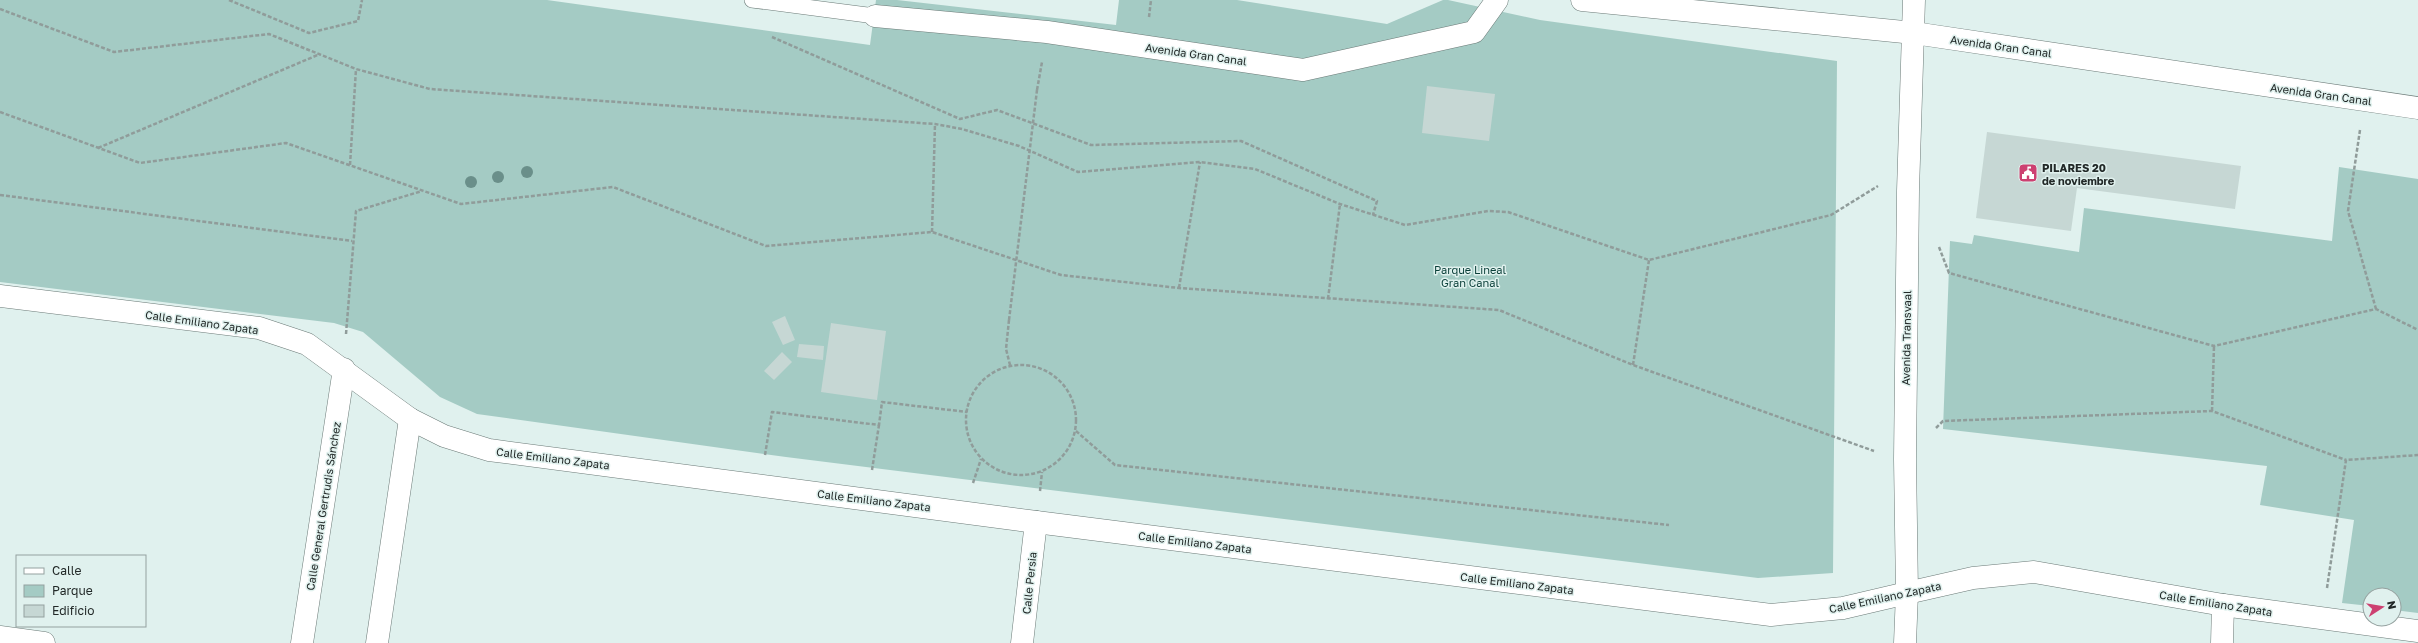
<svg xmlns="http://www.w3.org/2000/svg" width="2418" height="643" font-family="'Golos Text',sans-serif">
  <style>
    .green { fill: #a4cbc4 }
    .building { fill: #c6d7d4 }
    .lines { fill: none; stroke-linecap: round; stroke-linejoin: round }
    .lane-casing { stroke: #6b7a77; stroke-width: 16 }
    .street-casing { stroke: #6b7a77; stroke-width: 23 }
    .secondary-casing { stroke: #6b7a77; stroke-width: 23 }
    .path { stroke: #909c9a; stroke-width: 2.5; stroke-dasharray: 4 2; stroke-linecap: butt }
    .lane { stroke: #fff; stroke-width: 15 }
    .street { stroke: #fff; stroke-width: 22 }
    .secondary { stroke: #fff; stroke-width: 22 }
    .path-bridge { stroke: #909c9a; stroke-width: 2.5; stroke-dasharray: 4 2; stroke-linecap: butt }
    .tree { fill: #6a8f8a }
    .labels { text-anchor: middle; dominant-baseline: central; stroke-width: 3; stroke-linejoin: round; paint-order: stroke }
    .street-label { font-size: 11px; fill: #222928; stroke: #e0f1ee }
    .poi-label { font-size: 11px; font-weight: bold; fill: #222928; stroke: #e0f1ee; text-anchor: start }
    .park-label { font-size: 11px; fill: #0a3f39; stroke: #e0f1ee }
  </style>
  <rect width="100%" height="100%" fill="#e0f1ee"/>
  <g class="green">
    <path d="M0,0H547L870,45L876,0H897L1116,25L1119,0H1237L1387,24L1443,0H1448L1540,20L1837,61L1833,573L1758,578L786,457L477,414L440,397L363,332L334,323L0,282Z"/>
    <path d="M2339,167L2418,179V613L2394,610V595H2370V606L2342,603L2354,520L2260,505L2267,466L1943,429L1950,241L1972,244L1974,235L2079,252L2084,208L2332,241Z"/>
  </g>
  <g class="building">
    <path d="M1427,86L1495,94L1489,141L1422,133Z"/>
    <path d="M1987,132L2241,166L2235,209L2077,188L2071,231L1976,218Z"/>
    <path d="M785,316L795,340L783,345L772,322Z"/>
    <path d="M831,323L886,331L877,400L821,392Z"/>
    <path d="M799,344L824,346L823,360L797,357Z"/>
    <path d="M782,352L792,362L774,380L764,371Z"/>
  </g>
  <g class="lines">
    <g class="lane-casing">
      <path id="lane" d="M752,0L875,16"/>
    </g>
    <g class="street-casing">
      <g id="street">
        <path d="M1582,0L1914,33"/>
        <path d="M875,16L1047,32L1303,70L1474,32L1497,0"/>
        <path d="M1907,593L1973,578L2034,572L2223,605L2418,631"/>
        <path d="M0,637L44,643"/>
        <path d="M1022,643L1036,522"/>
        <path d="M2222,643L2223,605"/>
      </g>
    </g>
    <g class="secondary-casing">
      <g id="secondary">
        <path d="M1914,33L2418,108"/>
        <path d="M0,296L259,328L307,344L410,419L444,436L489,450L1036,522L1771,615L1843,608L1907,593"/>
        <path d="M302,643L344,369"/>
        <path d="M377,643L410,419"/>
        <path d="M1905,643L1907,593L1905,459L1908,191L1914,0"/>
      </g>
    </g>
    <g class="path">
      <path d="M229,0L309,33L358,21L362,0"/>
      <path d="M0,9L114,52L269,34L356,69L430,89L935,124L962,129L1019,146L1078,172L1200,162L1255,169L1340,204L1405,225L1488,211L1508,212L1649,260L1831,215L1878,186"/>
      <path d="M1149,17L1151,0"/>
      <path d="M772,37L960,119L997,110L1091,145L1241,141L1377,201L1373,215"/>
      <path d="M1037,90L1042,62"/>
      <path d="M0,112L140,163L286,143L461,204L613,187L766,246L932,232L1061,275L1179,288L1499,310L1633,365L1874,451"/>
      <path d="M2360,130L2348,211L2376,309"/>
      <path d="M98,148L320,54"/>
      <path d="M350,165L356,69"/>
      <path d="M0,195L352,241"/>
      <path d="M932,232L935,124"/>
      <path d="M1939,247L1949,273L2214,346L2376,309L2418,330"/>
      <path d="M1179,288L1200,162"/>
      <path d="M1328,299L1340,204"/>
      <path d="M1009,320L1006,349L1010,365"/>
      <path d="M346,334L356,211L422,191"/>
      <circle cx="1021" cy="420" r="55"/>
      <path d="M1633,365L1649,260"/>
      <path d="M2212,411L2214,346"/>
      <path d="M1936,428L1943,421L2212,411L2346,460"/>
      <path d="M1076,431L1115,465L1669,525"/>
      <path d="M765,455L772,412L879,425L882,402L967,412"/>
      <path d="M872,470L879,425"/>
      <path d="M973,483L981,459"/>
      <path d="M1040,491L1042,472"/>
      <path d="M2327,588L2346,460L2418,455"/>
    </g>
    <use href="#lane" class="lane"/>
    <use href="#street" class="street"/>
    <use href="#secondary" class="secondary"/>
    <path class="path-bridge" d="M1009,320L1037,90"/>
  </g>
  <g class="tree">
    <circle cx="527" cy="172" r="6"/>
    <circle cx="498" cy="177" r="6"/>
    <circle cx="471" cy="182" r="6"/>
  </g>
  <defs>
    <g id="civic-square" transform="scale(1)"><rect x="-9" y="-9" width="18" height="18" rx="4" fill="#cd4071" stroke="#e0f1ee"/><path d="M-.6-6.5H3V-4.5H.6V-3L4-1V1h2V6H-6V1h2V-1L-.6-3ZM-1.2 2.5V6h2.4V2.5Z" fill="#fff"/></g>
  </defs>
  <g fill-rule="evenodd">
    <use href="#civic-square" x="2028" y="173"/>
  </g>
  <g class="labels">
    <g class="street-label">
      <text transform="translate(2001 46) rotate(8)">Avenida Gran Canal</text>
      <text transform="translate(1196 54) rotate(8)">Avenida Gran Canal</text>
      <text transform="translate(2321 94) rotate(8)">Avenida Gran Canal</text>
      <text transform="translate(202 322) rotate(8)">Calle Emiliano Zapata</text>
      <text transform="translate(1906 338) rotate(-89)">Avenida Transvaal</text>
      <text transform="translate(553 458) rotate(7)">Calle Emiliano Zapata</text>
      <text transform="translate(874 500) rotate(7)">Calle Emiliano Zapata</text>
      <text transform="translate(323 506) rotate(-81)">Calle General Gertrudis Sánchez</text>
      <text transform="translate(1195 542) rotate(7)">Calle Emiliano Zapata</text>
      <text transform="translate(1029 583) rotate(-84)">Calle Persia</text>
      <text transform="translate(1517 583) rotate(7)">Calle Emiliano Zapata</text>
      <text transform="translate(1885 597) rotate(-12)">Calle Emiliano Zapata</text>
      <text transform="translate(2216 603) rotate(9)">Calle Emiliano Zapata</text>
    </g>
    <g class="poi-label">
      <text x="2042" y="167">PILARES 20<tspan x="2042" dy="13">de noviembre</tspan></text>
    </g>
    <g class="park-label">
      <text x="1470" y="269">Parque Lineal<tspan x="1470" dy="13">Gran Canal</tspan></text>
    </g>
  </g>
  <rect x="16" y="555" width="130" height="72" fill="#e0f1ee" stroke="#94a19f"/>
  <rect x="24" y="568" width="20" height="6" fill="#ffffff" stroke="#94a19f"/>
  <text x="52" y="575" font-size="12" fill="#222928">Calle</text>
  <rect x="24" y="585" width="20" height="12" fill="#a4cbc4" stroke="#94a19f"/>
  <text x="52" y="595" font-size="12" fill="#222928">Parque</text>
  <rect x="24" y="605" width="20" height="12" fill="#c6d7d4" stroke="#94a19f"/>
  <text x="52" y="615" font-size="12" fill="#222928">Edificio</text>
  <g transform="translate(2382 607) rotate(78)"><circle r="19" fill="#e0f1ee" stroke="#94a19f"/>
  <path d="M0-3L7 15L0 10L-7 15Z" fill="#cd4071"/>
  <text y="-6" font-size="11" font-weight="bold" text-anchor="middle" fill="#222928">N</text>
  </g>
</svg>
